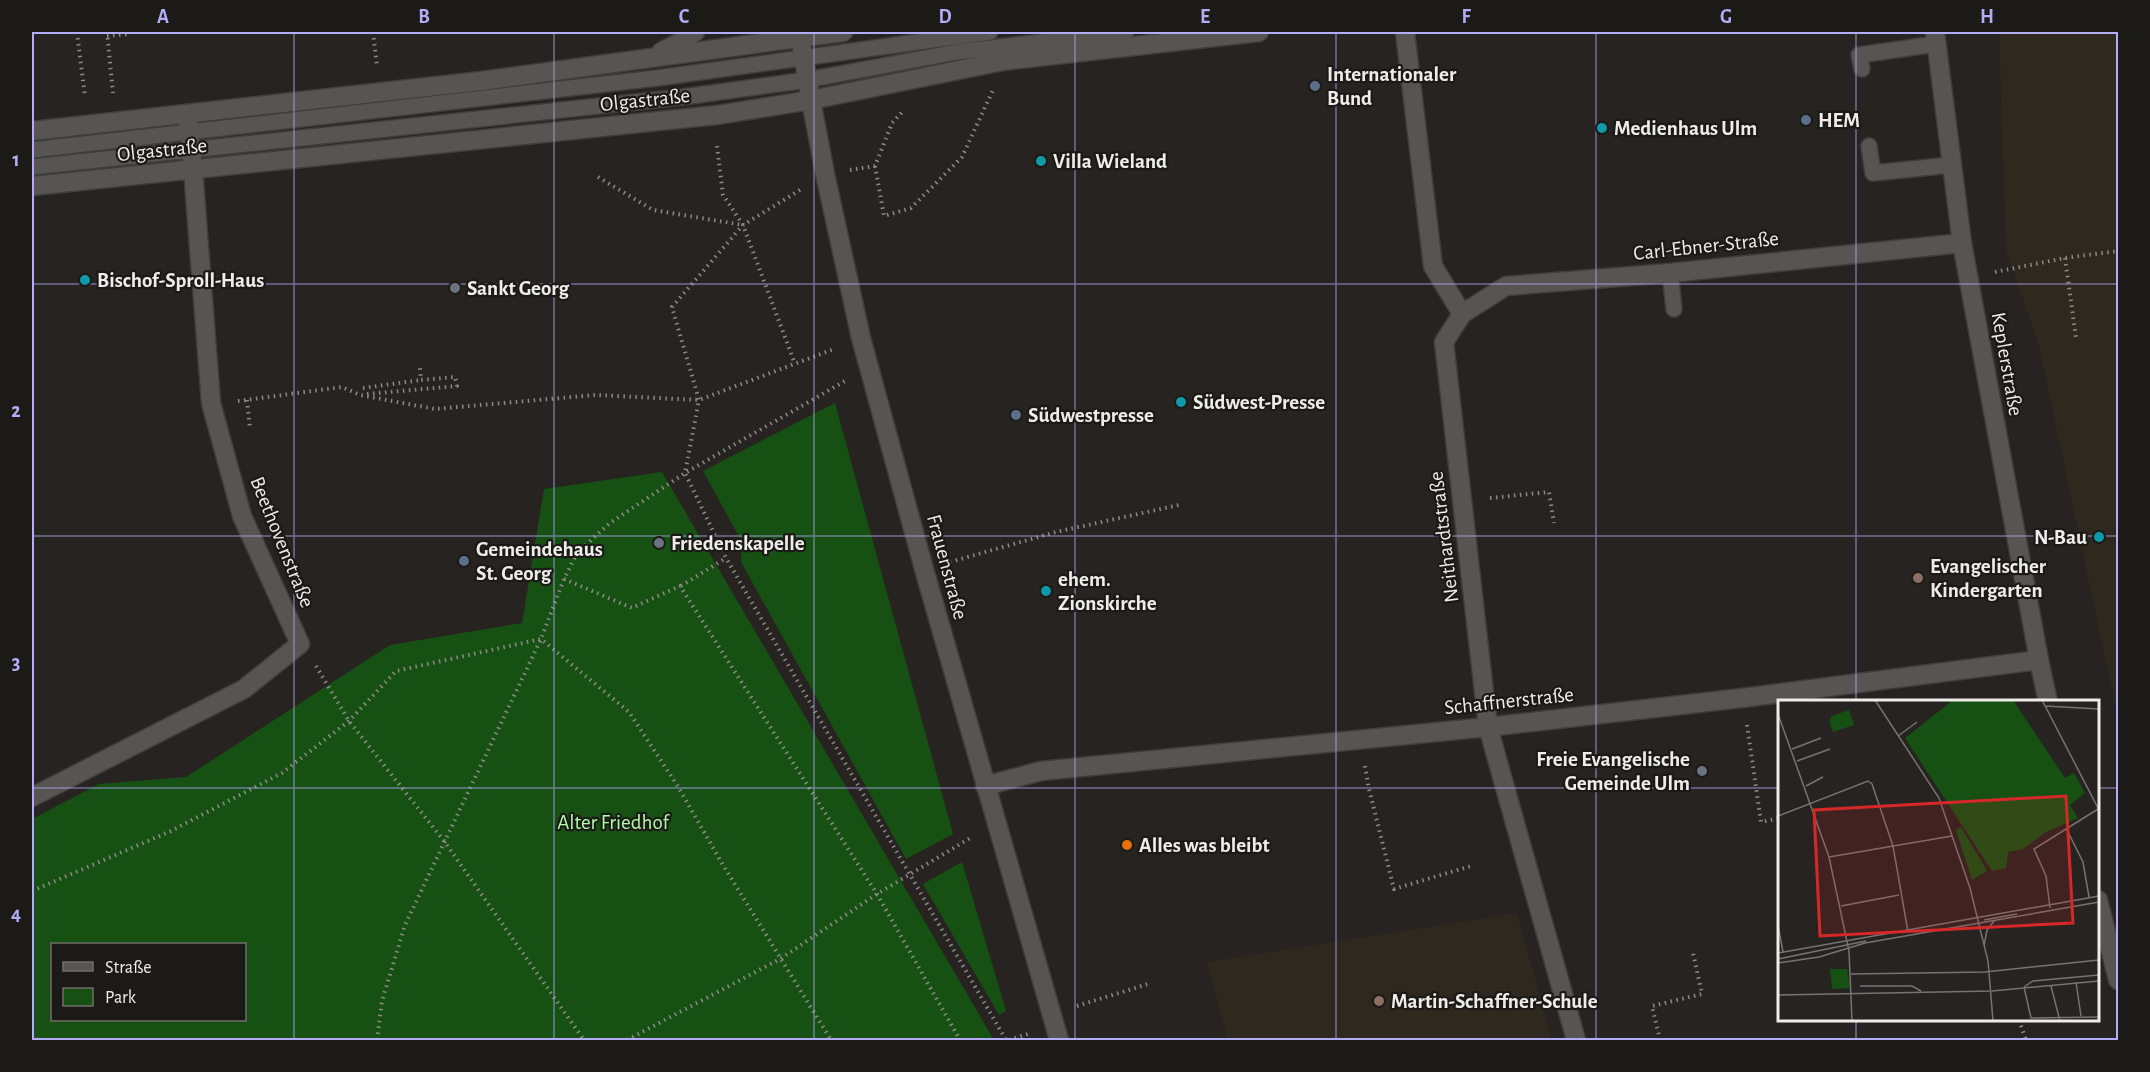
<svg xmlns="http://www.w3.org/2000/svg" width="2150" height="1072" font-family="'Alegreya Sans',sans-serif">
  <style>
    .built { fill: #2e281f }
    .green { fill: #165113; fill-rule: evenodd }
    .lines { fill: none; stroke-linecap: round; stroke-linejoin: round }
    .lane-casing { stroke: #403e3b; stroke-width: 18 }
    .street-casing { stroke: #403e3b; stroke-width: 21 }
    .secondary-casing { stroke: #403e3b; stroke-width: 21 }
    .path { stroke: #8d8b88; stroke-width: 4; stroke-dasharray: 1.5 4.5; stroke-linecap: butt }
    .lane { stroke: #575451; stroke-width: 15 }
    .street { stroke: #575451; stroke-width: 18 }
    .secondary { stroke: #575451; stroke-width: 18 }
    .grid { fill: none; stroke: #b2adf9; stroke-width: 1.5; stroke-opacity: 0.55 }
    .service-dot { fill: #5c6f8a; stroke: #1c1a17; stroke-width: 2 }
    .culture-dot { fill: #0f9aa8; stroke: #1c1a17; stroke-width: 2 }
    .worship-dot { fill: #6b7280; stroke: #1c1a17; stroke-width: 2 }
    .education-dot { fill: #8d6e63; stroke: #1c1a17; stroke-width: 2 }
    .food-dot { fill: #e8710a; stroke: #1c1a17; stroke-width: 2 }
    .labels { text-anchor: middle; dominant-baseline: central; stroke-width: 4.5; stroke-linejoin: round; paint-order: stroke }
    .poi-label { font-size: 21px; font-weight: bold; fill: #eeedea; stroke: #1c1a17; text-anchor: start }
    .street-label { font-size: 21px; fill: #eeedea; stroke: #1c1a17 }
    .park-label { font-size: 21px; fill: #acfda5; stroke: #1c1a17 }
    .inset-road { fill: none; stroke: #767471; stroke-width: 1.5 }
    .view { fill: #d62828; fill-opacity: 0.15; stroke: #d62828; stroke-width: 3 }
    .inset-edge { fill: none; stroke: #eeedea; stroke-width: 3 }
    .neatline { fill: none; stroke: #b2adf9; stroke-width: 2 }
    .grid-label { font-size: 20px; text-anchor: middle; font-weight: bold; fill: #b2adf9 }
  </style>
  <rect width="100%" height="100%" fill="#262320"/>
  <g class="built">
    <path d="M1999,32H2118V719L2039,346L2006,250Z"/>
    <path d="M1517,913L1552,1040H1228L1207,962Z"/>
  </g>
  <g class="green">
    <path d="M835,403L953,834L906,859L741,562L742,542L703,471Z"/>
    <path d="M662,472L994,1040H32V819L99,784L186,777L390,645L522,623L544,489ZM52,944H244V1020H52Z"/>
    <path d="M962,862L1006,1011L999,1015L923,884Z"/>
  </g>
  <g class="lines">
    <g class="lane-casing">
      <g id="lane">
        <path d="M1862,69L1859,55L1936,44"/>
        <path d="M1869,146L1873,173L1951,165"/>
        <path d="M32,150L657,78L990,32"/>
        <path d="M32,167L683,97L807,80L957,52L1126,32"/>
        <path d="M1670,273L1674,309"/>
      </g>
    </g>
    <g class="street-casing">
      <g id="street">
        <path d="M1405,32L1433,266L1462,314"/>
        <path d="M1935,32L1962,243L2039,660L2048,702"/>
        <path d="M811,100L825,174L861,338L924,569L1059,1040"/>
        <path d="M985,786L1041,771L1488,727L1742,698L2039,660"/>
        <path d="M32,797L244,689L300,644L242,516L211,403L193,169L187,114"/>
        <path d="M2098,900L2118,980"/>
        <path d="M1576,1040L1488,727L1444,342L1462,314L1506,286L1670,273L1962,243"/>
      </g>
    </g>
    <g class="secondary-casing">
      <g id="secondary">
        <path d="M799,32L811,100"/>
        <path d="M661,52L684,40L695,32"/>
        <path d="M32,131L481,81L843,32"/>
        <path d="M32,186L717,115L811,100L1003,61L1259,32"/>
      </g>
    </g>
    <g class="path">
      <path d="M77,32L85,97"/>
      <path d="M107,32L113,93"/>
      <path d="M373,32L377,66"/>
      <path d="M107,36L129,34"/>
      <path d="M717,146L723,195L743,225L795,364"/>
      <path d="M875,166L884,216L911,208L962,157L993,90"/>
      <path d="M850,170L875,166L892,123L904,110"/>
      <path d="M598,177L653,210L743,225"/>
      <path d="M800,190L743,225L672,307L699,400L685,473L726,558L1006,1040"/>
      <path d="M2065,258L2076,338"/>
      <path d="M1995,272L2065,258L2118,251"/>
      <path d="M363,388L421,380"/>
      <path d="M367,394L457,386L455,377L421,380L420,368"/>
      <path d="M247,400L250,429"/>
      <path d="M238,401L342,387L360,395L435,409L595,395L699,400L834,349"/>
      <path d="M1490,498L1549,492L1554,523"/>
      <path d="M950,562L1056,532L1179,505"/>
      <path d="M564,579L632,608L680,586L877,894L960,1040"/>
      <path d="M681,586L726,558"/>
      <path d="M316,666L349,721L444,841L584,1040"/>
      <path d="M1747,725L1761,822L1780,818"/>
      <path d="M1365,766L1369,789L1394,889L1471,866"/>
      <path d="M32,891L171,831L282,773L349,721L396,671L541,639L629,712L677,785L723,865L831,1040"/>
      <path d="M1077,1006L1148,984"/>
      <path d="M2019,1020L2026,1040"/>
      <path d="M32,1034L37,1040"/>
      <path d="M377,1040L382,1001L405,925L541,639L564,579L577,553L610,523L685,473L845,381"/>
      <path d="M627,1040L780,959L877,894L972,837"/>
      <path d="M1009,1040L1028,1034"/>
      <path d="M1660,1040L1652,1006L1702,994L1693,953"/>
    </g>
    <use href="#lane" class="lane"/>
    <use href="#street" class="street"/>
    <use href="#secondary" class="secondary"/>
  </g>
  <path class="grid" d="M294,32V1040M554,32V1040M814,32V1040M1075,32V1040M1336,32V1040M1596,32V1040M1856,32V702M32,284H2118M32,536H2118M32,788H1780M2098,788H2118M1856,1020V1040"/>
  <g class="service-dot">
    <circle cx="1315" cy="86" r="6"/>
    <circle cx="1806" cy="120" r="6"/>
    <circle cx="1016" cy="415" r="6"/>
    <circle cx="464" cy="561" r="6"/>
  </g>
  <g class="culture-dot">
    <circle cx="1602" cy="128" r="6"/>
    <circle cx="1041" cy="161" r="6"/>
    <circle cx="85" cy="280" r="6"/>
    <circle cx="1181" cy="402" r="6"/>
    <circle cx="2099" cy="537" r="6"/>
    <circle cx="1046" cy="591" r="6"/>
  </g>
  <g class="worship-dot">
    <circle cx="455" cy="288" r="6"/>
    <circle cx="659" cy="543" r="6"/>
    <circle cx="1702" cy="771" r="6"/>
  </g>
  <g class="education-dot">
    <circle cx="1918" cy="578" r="6"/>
    <circle cx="1379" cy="1001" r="6"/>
  </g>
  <circle class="food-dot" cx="1127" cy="845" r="6"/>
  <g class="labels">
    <g class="poi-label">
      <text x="1327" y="74">Internationaler<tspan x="1327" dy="24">Bund</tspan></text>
      <text x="1818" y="120">HEM</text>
      <text x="1614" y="128">Medienhaus Ulm</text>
      <text x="1053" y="161">Villa Wieland</text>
      <text x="97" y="280">Bischof-Sproll-Haus</text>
      <text x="467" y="288">Sankt Georg</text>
      <text x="1193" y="402">Südwest-Presse</text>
      <text x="1028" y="415">Südwestpresse</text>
      <text x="2087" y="537" text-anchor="end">N-Bau</text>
      <text x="671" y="543">Friedenskapelle</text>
      <text x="476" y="549">Gemeindehaus<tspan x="476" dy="24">St. Georg</tspan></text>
      <text x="1930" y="566">Evangelischer<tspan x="1930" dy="24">Kindergarten</tspan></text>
      <text x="1058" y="579">ehem.<tspan x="1058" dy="24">Zionskirche</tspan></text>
      <text x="1690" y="759" text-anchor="end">Freie Evangelische<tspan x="1690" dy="24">Gemeinde Ulm</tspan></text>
      <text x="1139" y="845">Alles was bleibt</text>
      <text x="1391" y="1001">Martin-Schaffner-Schule</text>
    </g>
    <g class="street-label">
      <text transform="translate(645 100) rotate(-6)">Olgastraße</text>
      <text transform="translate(162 150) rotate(-6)">Olgastraße</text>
      <text transform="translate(1706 246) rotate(-6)">Carl-Ebner-Straße</text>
      <text transform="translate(2007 364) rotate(80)">Keplerstraße</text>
      <text transform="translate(1444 537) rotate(-97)">Neithardtstraße</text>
      <text transform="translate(282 542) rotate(68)">Beethovenstraße</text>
      <text transform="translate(947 567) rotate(75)">Frauenstraße</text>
      <text transform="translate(1509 701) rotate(-6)">Schaffnerstraße</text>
    </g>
    <g class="park-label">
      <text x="613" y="822">Alter Friedhof</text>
    </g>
  </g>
  <g transform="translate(1778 700)">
    <rect width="321" height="321" fill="#262320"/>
    <path d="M175,0H235L287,78L296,73L307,93L292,105L300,118L268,132L245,149L230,152L228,168L214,171L127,38ZM71,10L76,25L55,32L51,21L54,16ZM183,127L209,171L194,180L178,130ZM52,269H69L72,288L54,289Z" fill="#165113"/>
    <path class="inset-road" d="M97,0L161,98L192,188L210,261L215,321M264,0L321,110M267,6L321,9M0,14L51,157L71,251L74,321M120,36L139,22M14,49L43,38M19,61L52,49M28,86L45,77M0,116L90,81L94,84L115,146L130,232M288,128L305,162L311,197M51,157L174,136M63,206L121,195M272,208L268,176L256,149L320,109M206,220L239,214M0,225L5,252M206,246L209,230L216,221M0,253L321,196M0,259L88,241M0,263L41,257L87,243L321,202M73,274L207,272L321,260M298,282L303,316M82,286H134L143,291M273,286L282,321M246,287L253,318L321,317M246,287L255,281L321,275M0,295L214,291L321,281"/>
    <path class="view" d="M288,96L295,223L42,236L36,110Z"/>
    <rect width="321" height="321" class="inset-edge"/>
  </g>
  <rect width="2150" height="1072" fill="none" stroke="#1c1a17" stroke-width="66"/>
  <rect x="51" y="943" width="195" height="78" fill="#1c1a17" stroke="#706e6b" stroke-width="1.5"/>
  <rect x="63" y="962" width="30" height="9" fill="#575451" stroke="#706e6b" stroke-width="1.5"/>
  <text x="105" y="973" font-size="18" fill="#eeedea">Straße</text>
  <rect x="63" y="988" width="30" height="18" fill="#165113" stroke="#706e6b" stroke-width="1.5"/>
  <text x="105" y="1003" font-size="18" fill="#eeedea">Park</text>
  <rect x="33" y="33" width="2084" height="1006" class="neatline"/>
  <g class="grid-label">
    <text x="163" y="23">A</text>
    <text x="424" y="23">B</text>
    <text x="684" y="23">C</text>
    <text x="945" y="23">D</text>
    <text x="1205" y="23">E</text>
    <text x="1466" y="23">F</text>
    <text x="1726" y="23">G</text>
    <text x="1987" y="23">H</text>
    <text x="16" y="166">1</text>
    <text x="16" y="417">2</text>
    <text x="16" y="669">3</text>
    <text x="16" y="920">4</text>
  </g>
</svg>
